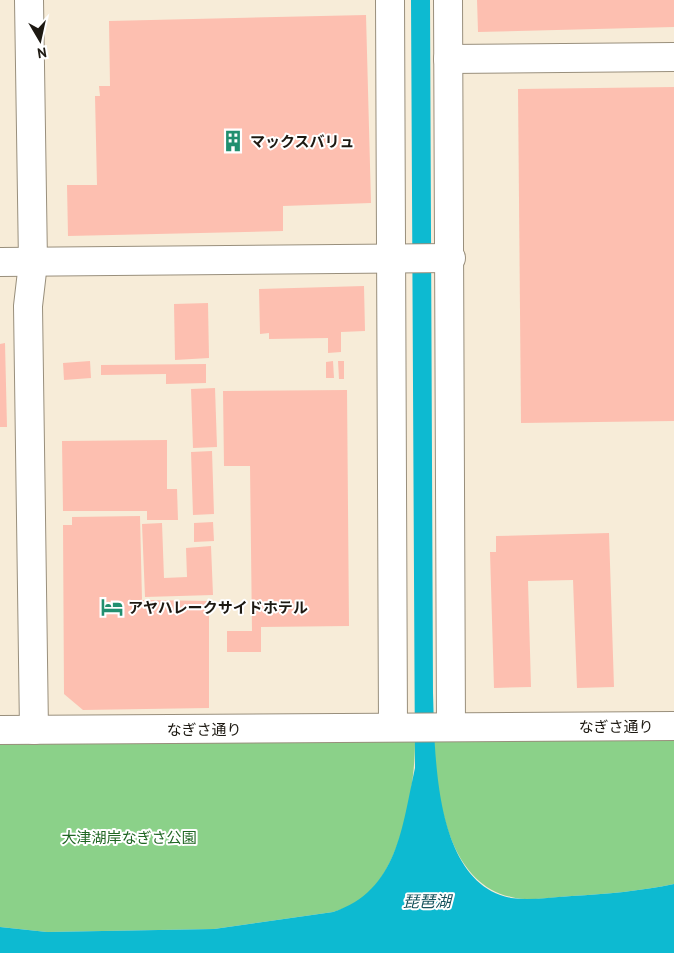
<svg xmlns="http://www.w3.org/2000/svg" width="674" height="953" font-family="'PT Sans','Noto Sans JP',sans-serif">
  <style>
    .green { fill: #8bd189 }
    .water { fill: #0dbad1 }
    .building { fill: #fdbfb0 }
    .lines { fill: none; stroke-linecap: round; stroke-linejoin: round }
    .street-casing { stroke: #998f7c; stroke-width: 30 }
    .secondary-casing { stroke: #998f7c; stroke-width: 30 }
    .street { stroke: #fff; stroke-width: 28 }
    .secondary { stroke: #fff; stroke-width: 28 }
    .labels { text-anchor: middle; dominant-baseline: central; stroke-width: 4; stroke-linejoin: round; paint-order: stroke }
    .poi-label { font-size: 15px; font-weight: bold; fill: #1d1912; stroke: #fff; text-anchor: start }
    .street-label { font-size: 15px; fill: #1d1912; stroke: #fff }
    .park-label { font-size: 15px; fill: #206724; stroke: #fff }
    .water-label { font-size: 16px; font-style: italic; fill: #16535c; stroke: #fff }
  </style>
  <rect width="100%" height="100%" fill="#f7ecd8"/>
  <g class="green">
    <path d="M674,739V884C641,891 606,894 572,896C553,897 529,902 511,897C447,883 436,794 434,740Z"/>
    <path d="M415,740C415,788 403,857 370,892C360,903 346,908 333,912L214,929L47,932L0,927V744Z"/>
  </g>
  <path class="water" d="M411,0H430L433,693C435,752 433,883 511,898C531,901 553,897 572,896C606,894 641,891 674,884V953H0V927L47,932L214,929L333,912C398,891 402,826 415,768Z"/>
  <g class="building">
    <path d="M477,0H674V27L478,32Z"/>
    <path d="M366,15L371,203L283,206V231L68,236L67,185H97L95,96H100L99,86H110L109,21Z"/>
    <path d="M674,87V421L521,423L518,89Z"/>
    <path d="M364,286L365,331L341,332V352L328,353V338L269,339V333L260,334L259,289Z"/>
    <path d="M208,303L209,358L175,360L174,304Z"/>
    <path d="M5,343L7,427H0V344Z"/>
    <path d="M90,361L91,378L64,380L63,363Z"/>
    <path d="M333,361L334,378H326V362Z"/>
    <path d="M338,361H344V379H339Z"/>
    <path d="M206,364V383L166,384V374L101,375V365Z"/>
    <path d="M215,388L217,447L193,448L191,389Z"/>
    <path d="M347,390L349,626L261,627V652H227V631H252L250,466H224L223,391Z"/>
    <path d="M167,440V489H177L178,520H147V511H63L62,441Z"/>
    <path d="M212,451L214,514L193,515L191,452Z"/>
    <path d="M140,516L142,600L209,601V708L83,710L64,694L63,525H72V517Z"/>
    <path d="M213,522L214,541L194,542V523Z"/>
    <path d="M162,523L164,578L187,577L186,548L211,546L213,595L145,597L142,524Z"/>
    <path d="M609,533L614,687L577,688L573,580L528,581L531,687L494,688L490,552H496V536Z"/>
  </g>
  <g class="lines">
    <g class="street-casing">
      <path id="street" d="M448,59L674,57"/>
    </g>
    <g class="secondary-casing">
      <g id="secondary">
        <path d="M29,0L33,263L28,306L34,730"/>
        <path d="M390,0L393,727"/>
        <path d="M448,0L451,727"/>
        <path d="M0,262L451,258"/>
        <path d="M0,730L674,726"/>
      </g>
    </g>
    <use href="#street" class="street"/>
    <use href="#secondary" class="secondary"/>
  </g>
  <defs>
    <g id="building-bare" transform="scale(1.725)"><path d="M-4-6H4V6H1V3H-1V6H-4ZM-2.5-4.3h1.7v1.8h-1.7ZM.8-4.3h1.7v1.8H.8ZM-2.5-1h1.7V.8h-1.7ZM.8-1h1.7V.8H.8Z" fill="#218f6f" stroke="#fff" stroke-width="2.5" paint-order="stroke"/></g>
    <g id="hotel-bare" transform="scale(1.725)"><path d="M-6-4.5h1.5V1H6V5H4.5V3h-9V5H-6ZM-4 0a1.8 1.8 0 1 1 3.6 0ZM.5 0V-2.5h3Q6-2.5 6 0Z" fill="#218f6f" stroke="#fff" stroke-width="2.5" paint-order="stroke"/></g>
  </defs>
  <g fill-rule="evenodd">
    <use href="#building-bare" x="233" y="141"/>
    <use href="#hotel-bare" x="112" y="607"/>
  </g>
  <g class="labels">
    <g class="poi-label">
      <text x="250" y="141">マックスバリュ</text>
      <text x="128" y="607">アヤハレークサイドホテル</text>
    </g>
    <g class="street-label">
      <text x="616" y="726">なぎさ通り</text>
      <text x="204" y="729">なぎさ通り</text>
    </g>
    <g class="park-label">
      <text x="129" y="837">大津湖岸なぎさ公園</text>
    </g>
    <g class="water-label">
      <text x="427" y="901">琵琶湖</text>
    </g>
  </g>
  <g transform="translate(40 40) rotate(171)" stroke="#ffffff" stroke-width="4" paint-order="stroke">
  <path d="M0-4L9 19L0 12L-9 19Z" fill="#1d1912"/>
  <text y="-8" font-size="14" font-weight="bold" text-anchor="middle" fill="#1d1912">N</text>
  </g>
</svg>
